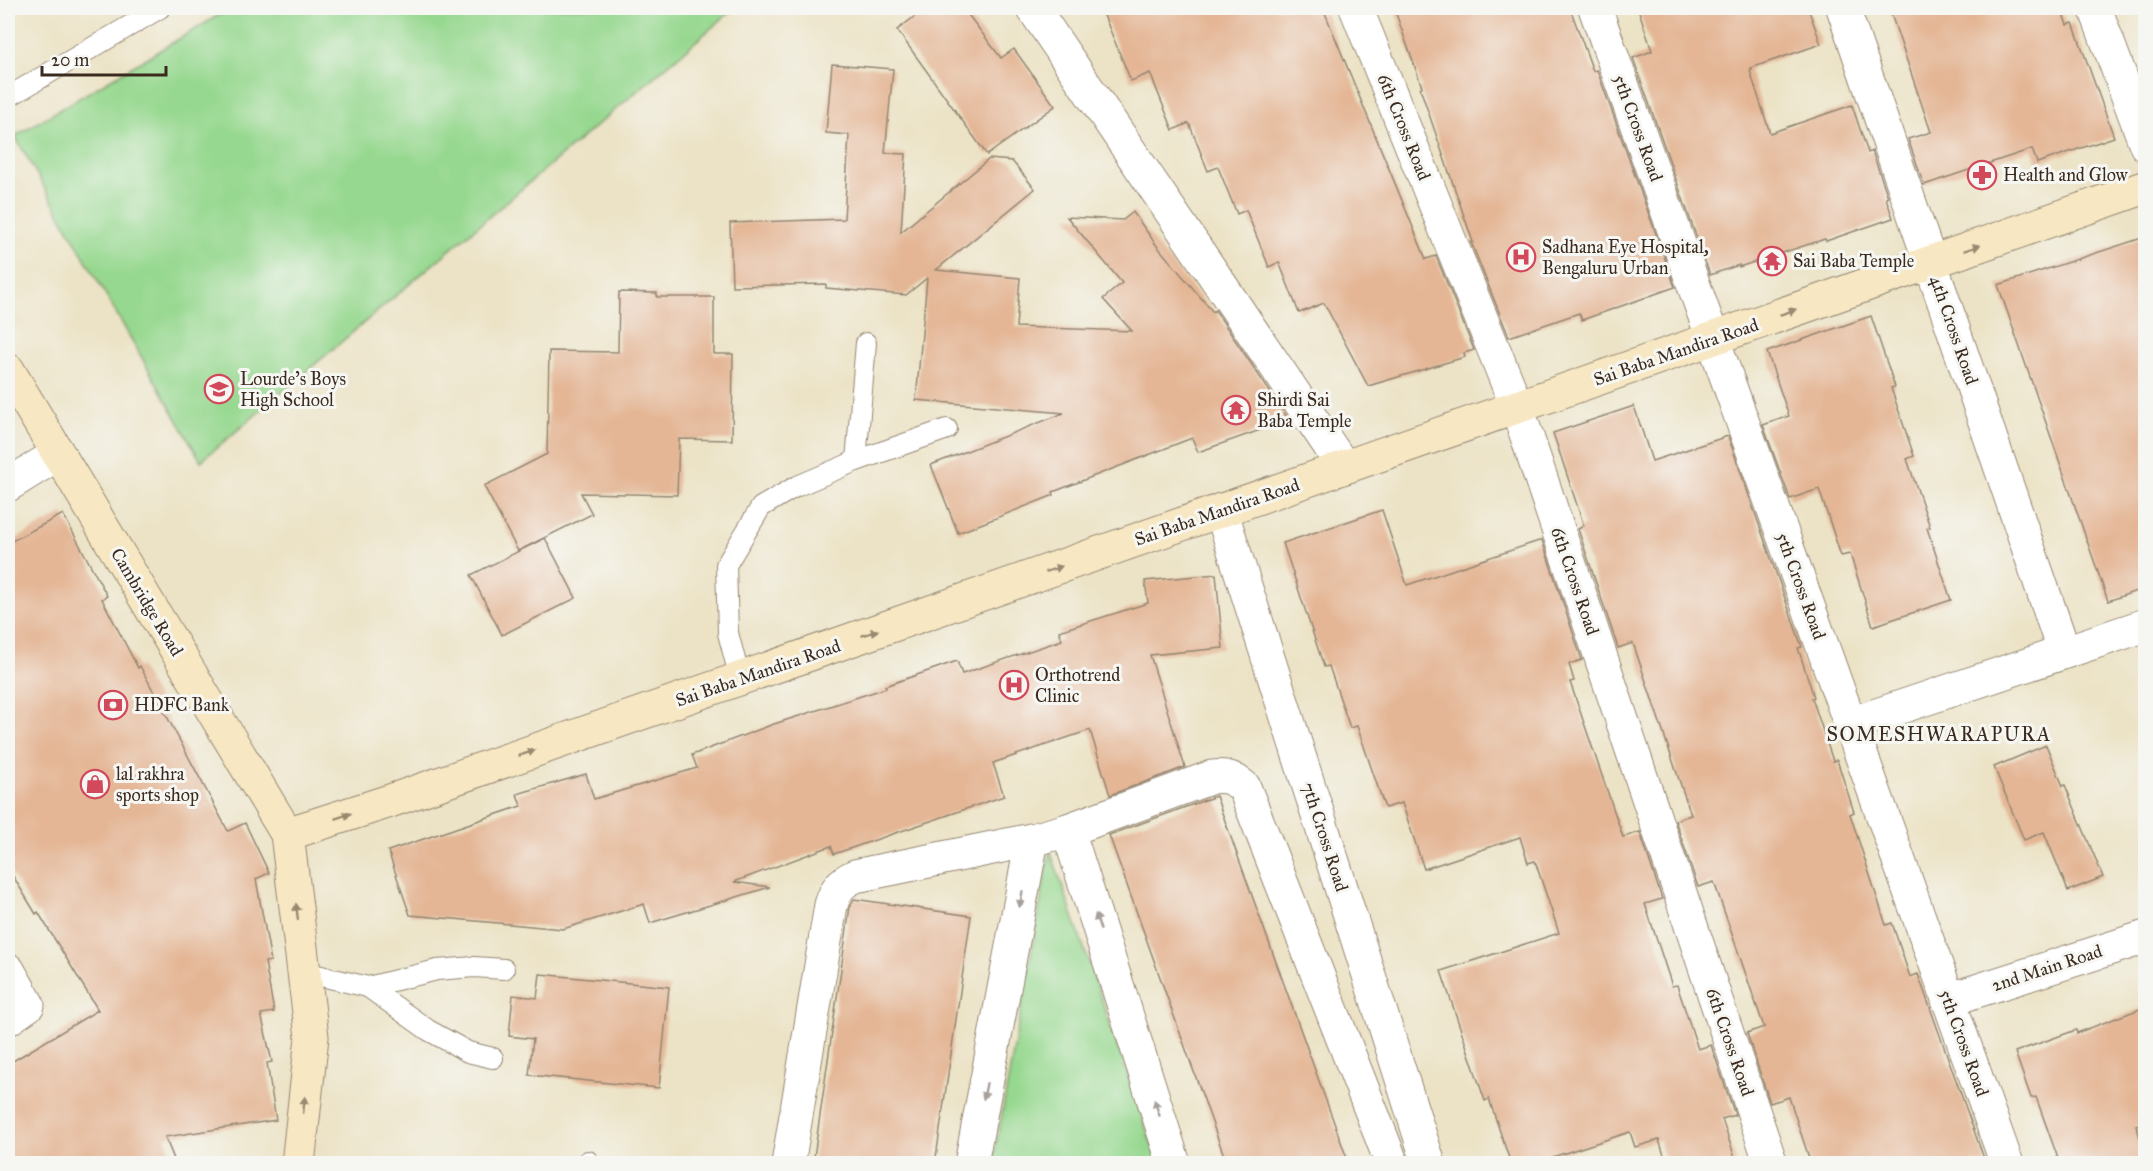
<svg xmlns="http://www.w3.org/2000/svg" width="2153" height="1171" font-family="'IM FELL Great Primer',serif">
  <style>
    .green { fill: #96d88f; stroke: #688156; stroke-width: 1.5 }
    .building { fill: #e4b695 }
    .lines { fill: none; stroke-linecap: round; stroke-linejoin: round }
    .lane-casing { stroke: #948672; stroke-width: 22 }
    .street-casing { stroke: #948672; stroke-width: 35 }
    .secondary-casing { stroke: #948672; stroke-width: 35 }
    .lane { stroke: #fff; stroke-width: 20 }
    .street { stroke: #fff; stroke-width: 33 }
    .secondary { stroke: #f7e8c3; stroke-width: 33 }
    .oneway { fill: #998970 }
    .oneway2 { fill: #a79f9a }
    .labels { text-anchor: middle; dominant-baseline: central; stroke-width: 6; stroke-linejoin: round; paint-order: stroke }
    .street-label { font-size: 18px; fill: #3b2a1e; stroke: #f6f6f2 }
    .poi-label { font-size: 18px; fill: #3b2a1e; stroke: #f6f6f2; text-anchor: start }
    .neighbourhood-label { font-size: 20px; letter-spacing: 1.5px; fill: #3b2a1e; stroke: #f6f6f2 }
  </style>
  <rect width="100%" height="100%" fill="#f6f6f2"/>
  <filter id="ink" filterUnits="userSpaceOnUse"><feTurbulence type="fractalNoise" baseFrequency=".0167" numOctaves="2"/><feDisplacementMap in="SourceGraphic" scale="12" xChannelSelector="R" yChannelSelector="G"/><feConvolveMatrix kernelMatrix="1 2 1 2 8 2 1 2 1" color-interpolation-filters="sRGB"/></filter>
  <filter id="wash" filterUnits="userSpaceOnUse"><feTurbulence type="fractalNoise" baseFrequency=".008" numOctaves="4" result="noise"/><feDisplacementMap in="SourceGraphic" scale="24" xChannelSelector="R" yChannelSelector="G"/><feGaussianBlur stdDeviation="1.35" result="paint"/><feColorMatrix in="noise" values="0 0 0 0 0 0 0 0 0 0 0 0 0 0 0 0 0 1.4 0 .05"/><feComposite in="paint" operator="in"/></filter>
  <g filter="url(#wash)">
    <rect width="100%" height="100%" fill="#ece3c6"/>
    <g class="green">
      <path d="M231,8H735L201,461L15,136Z"/>
      <path d="M1050,850L1158,1163H993Z"/>
    </g>
    <g id="blocks">
      <g class="building">
        <path d="M926,8H963L1001,58L1014,49L1055,106L987,155L897,30Z"/>
        <path d="M1101,8H1323L1426,259L1436,256L1474,350L1464,353L1465,357L1368,386L1324,303L1299,313L1279,262L1269,267L1246,210L1237,214L1218,167L1208,171L1189,123L1173,130L1150,73L1131,81Z"/>
        <path d="M1394,8H1570L1593,71L1597,70L1675,287L1582,320L1579,313L1509,337L1471,242H1473L1420,88L1422,87Z"/>
        <path d="M1638,8H1808L1821,44L1751,68L1752,70L1750,71L1770,133L1852,105L1868,153L1872,151L1888,197L1886,198L1893,218L1826,241L1825,239L1739,267V265L1710,275L1633,58L1652,51Z"/>
        <path d="M1889,8H2061L2067,25L2073,23L2114,137L2037,163L2032,149L1924,185L1908,139L1931,132Z"/>
        <path d="M832,64L893,69L885,153L906,154L901,232L989,159L1012,161L1035,189L936,270L1020,278L1016,327L1132,331L1103,299L1122,283L1067,217L1123,220L1133,212L1157,246L1213,312L1215,310L1289,420L1198,452L1192,438L1053,492L1054,495L958,533L931,465L1064,413L916,400L927,278L906,295L826,288V284L732,286L730,223L844,219L849,135L826,133Z"/>
        <path d="M2145,237V588L2108,601L1998,285Z"/>
        <path d="M619,292L657,293V297H714V354H733L732,440L679,439L677,495L581,493L592,514L518,551L484,486L547,454L549,351L618,352Z"/>
        <path d="M1871,316L1895,387L1891,388L1914,456L1907,459L1930,527L1927,528L1951,600L1873,626L1850,554L1841,556L1819,489L1790,499L1763,425L1789,416L1767,352Z"/>
        <path d="M1634,406L1652,461L1728,436L1802,647L1798,648L1814,697L1812,698L1833,761L1837,760L1854,812L1850,814L1886,925L1892,923L1910,977L1918,974L1986,1164H1811L1789,1097L1770,1103L1747,1033L1764,1027L1714,882L1698,887L1675,820L1691,815L1633,643L1618,648L1578,529L1584,526L1553,433Z"/>
        <path d="M1382,510L1407,585L1542,540L1582,660L1569,664L1574,681L1570,682L1623,837L1640,832L1662,899L1645,904L1672,986L1677,985L1698,1049L1711,1045L1735,1115L1722,1119L1737,1164H1667L1659,1140L1635,1147L1630,1132L1531,1164H1511L1489,1099L1485,1101L1441,971L1559,933L1535,861L1528,863L1520,837L1424,869L1402,803L1385,808L1357,726L1350,728L1329,666L1324,667L1283,543Z"/>
        <path d="M63,514L107,596L102,599L138,668L140,666L228,831L245,823L269,873L256,879L271,961L265,962L274,1012L261,1014L272,1062L267,1063L276,1120L165,1137L176,1164H8V1064L98,1010L38,912L36,914L8,868V543Z"/>
        <path d="M545,538L576,598L502,635L471,575Z"/>
        <path d="M1216,574L1223,648L1150,655L1185,767L1110,795L1090,730L993,763L1004,796L834,854L831,846L734,882L770,887L650,923L644,904L563,929L410,915L388,851L521,806L517,794L586,774L594,799L697,768L692,755L771,725L886,688L885,686L957,661L962,674L1062,640L1059,631L1148,603L1145,581Z"/>
        <path d="M2046,745L2063,786L2065,785L2103,877L2068,891L2044,832L2024,840L1994,767Z"/>
        <path d="M1216,796L1349,1164H1227L1109,835Z"/>
        <path d="M854,899L971,916L935,1164H813L850,907Z"/>
        <path d="M540,974L669,987L659,1088L529,1075L533,1039L509,1036L513,995L537,998Z"/>
        <path d="M2145,1007V1122L2136,1125L2145,1153V1164H2060L2036,1097L2031,1098L2015,1052L2076,1030L2077,1033Z"/>
      </g>
    </g>
  </g>
  <g filter="url(#ink)">
    <use href="#blocks" fill-opacity="0" stroke="#948672" stroke-width="1.5"/>
    <g class="lines">
      <g class="lane-casing">
        <g id="lane">
          <path d="M8,97L160,8"/>
          <path d="M856,461L866,343"/>
          <path d="M740,679L728,633L726,565L761,507L795,487L856,461L947,429"/>
          <path d="M304,972L368,987L437,970L474,967L504,969"/>
          <path d="M368,987L428,1030L468,1052L493,1058"/>
          <path d="M588,1164V1161"/>
        </g>
      </g>
      <g class="street-casing">
        <g id="street">
          <path d="M1033,8L1344,467"/>
          <path d="M1356,8L1517,407L1771,1164"/>
          <path d="M1595,8L2007,1164"/>
          <path d="M1843,8L2064,652"/>
          <path d="M2095,8L2146,145"/>
          <path d="M8,485L58,454"/>
          <path d="M1221,510L1429,1164"/>
          <path d="M1850,724L2146,625"/>
          <path d="M1068,830L1212,777C1226,775 1233,778 1244,787L1392,1164"/>
          <path d="M8,970L28,1005L8,1019"/>
          <path d="M1948,1000L2146,937"/>
          <path d="M788,1164L831,905C836,889 840,883 855,876L1032,840"/>
          <path d="M971,1164L1032,840L1068,830L1174,1164"/>
        </g>
      </g>
      <g class="secondary-casing">
        <g id="secondary">
          <path d="M8,370L287,834L312,1037L298,1164"/>
          <path d="M287,834L390,801L2146,187"/>
        </g>
      </g>
      <use href="#lane" class="lane"/>
      <use href="#street" class="street"/>
      <use href="#secondary" class="secondary"/>
    </g>
    <defs><path id="oneway-solid" d="M-6-.8H1V-3.2L6.5 0L1 3.2V.8H-6Z" transform="scale(1.5)"/></defs>
    <g class="oneway">
      <use href="#oneway-solid" transform="translate(1972 248) rotate(-19)"/>
      <use href="#oneway-solid" transform="translate(1788 312) rotate(-19)"/>
      <use href="#oneway-solid" transform="translate(1054 569) rotate(-19)"/>
      <use href="#oneway-solid" transform="translate(870 633) rotate(-19)"/>
      <use href="#oneway-solid" transform="translate(527 753) rotate(-19)"/>
      <use href="#oneway-solid" transform="translate(343 816) rotate(-18)"/>
      <use href="#oneway-solid" transform="translate(297 912) rotate(-97)"/>
      <use href="#oneway-solid" transform="translate(304 1105) rotate(-84)"/>
    </g>
    <g class="oneway2">
      <use href="#oneway-solid" transform="translate(1021 899) rotate(101)"/>
      <use href="#oneway-solid" transform="translate(1098 922) rotate(-108)"/>
      <use href="#oneway-solid" transform="translate(985 1091) rotate(101)"/>
      <use href="#oneway-solid" transform="translate(1157 1108) rotate(-108)"/>
    </g>
  </g>
  <defs>
    <g id="pharmacy-ring" transform="scale(1.5)"><circle r="9.5" fill="#f6f6f2" stroke="#d1495b" stroke-width="1.5"/><path d="M-2-6h4v4h4v4h-4v4h-4v-4h-4v-4h4Z" fill="#d1495b"/></g>
    <g id="hospital-ring" transform="scale(1.5)"><circle r="9.5" fill="#f6f6f2" stroke="#d1495b" stroke-width="1.5"/><path d="M-5-5h3v3.5h4V-5h3V5h-3V1.5h-4V5h-3Z" fill="#d1495b"/></g>
    <g id="temple-ring" transform="scale(1.5)"><circle r="9.5" fill="#f6f6f2" stroke="#d1495b" stroke-width="1.5"/><path d="M0-6L5-2H3V0L6.5 2.5H4V6H1.5V3h-3V6H-4V2.5H-6.5L-3 0V-2H-5Z" fill="#d1495b"/></g>
    <g id="school-ring" transform="scale(1.5)"><circle r="9.5" fill="#f6f6f2" stroke="#d1495b" stroke-width="1.5"/><path d="M0-5L7-2L0 1L-7-2ZM-4 1L0 2.5L4 1V4Q0 6-4 4Z" fill="#d1495b"/></g>
    <g id="bank-ring" transform="scale(1.5)"><circle r="9.5" fill="#f6f6f2" stroke="#d1495b" stroke-width="1.5"/><path d="M-6-4H6V4H-6ZM0-2.3a2.3 2.3 0 1 0 0 4.6a2.3 2.3 0 1 0 0-4.6Z" fill="#d1495b"/></g>
    <g id="shop-ring" transform="scale(1.5)"><circle r="9.5" fill="#f6f6f2" stroke="#d1495b" stroke-width="1.5"/><path d="M-5-2.5h2.3a2.7 3.5 0 0 1 5.4 0H5L5.5 6h-11ZM-1.5-2.5h3a1.5 2.3 0 0 0-3 0Z" fill="#d1495b"/></g>
  </defs>
  <g fill-rule="evenodd">
    <use href="#pharmacy-ring" x="1982" y="175"/>
    <use href="#hospital-ring" x="1521" y="257"/>
    <use href="#temple-ring" x="1772" y="261"/>
    <use href="#school-ring" x="219" y="389"/>
    <use href="#temple-ring" x="1236" y="410"/>
    <use href="#hospital-ring" x="1014" y="685"/>
    <use href="#bank-ring" x="113" y="705"/>
    <use href="#shop-ring" x="95" y="784"/>
  </g>
  <g class="labels">
    <g class="street-label">
      <text transform="translate(1404 127) rotate(68)">6th Cross Road</text>
      <text transform="translate(1638 128) rotate(70)">5th Cross Road</text>
      <text transform="translate(1954 330) rotate(71)">4th Cross Road</text>
      <text transform="translate(1676 352) rotate(-19)">Sai Baba Mandira Road</text>
      <text transform="translate(1217 512) rotate(-19)">Sai Baba Mandira Road</text>
      <text transform="translate(1575 581) rotate(71)">6th Cross Road</text>
      <text transform="translate(1801 586) rotate(70)">5th Cross Road</text>
      <text transform="translate(147 602) rotate(59)">Cambridge Road</text>
      <text transform="translate(758 673) rotate(-19)">Sai Baba Mandira Road</text>
      <text transform="translate(1325 837) rotate(72)">7th Cross Road</text>
      <text transform="translate(2047 968) rotate(-18)">2nd Main Road</text>
      <text transform="translate(1730 1042) rotate(71)">6th Cross Road</text>
      <text transform="translate(1964 1043) rotate(70)">5th Cross Road</text>
    </g>
    <g class="poi-label">
      <text x="2003" y="175">Health and Glow</text>
      <text x="1542" y="247">Sadhana Eye Hospital,<tspan x="1542" dy="21">Bengaluru Urban</tspan></text>
      <text x="1793" y="261">Sai Baba Temple</text>
      <text x="240" y="379">Lourde's Boys<tspan x="240" dy="21">High School</tspan></text>
      <text x="1257" y="400">Shirdi Sai<tspan x="1257" dy="21">Baba Temple</tspan></text>
      <text x="1035" y="675">Orthotrend<tspan x="1035" dy="21">Clinic</tspan></text>
      <text x="134" y="705">HDFC Bank</text>
      <text x="116" y="774">lal rakhra<tspan x="116" dy="21">sports shop</tspan></text>
    </g>
    <g class="neighbourhood-label">
      <text x="1939" y="734">SOMESHWARAPURA</text>
    </g>
  </g>
  <rect width="2153" height="1171" fill="none" stroke="#f6f6f2" stroke-width="30"/>
  <path d="M42 66v9h124v-9" fill="none" stroke="#3b2a1e" stroke-width="3"/>
  <text x="51" y="66" font-size="18" fill="#3b2a1e" stroke="#f6f6f2" stroke-width="4.5" paint-order="stroke">20 m</text>
</svg>
